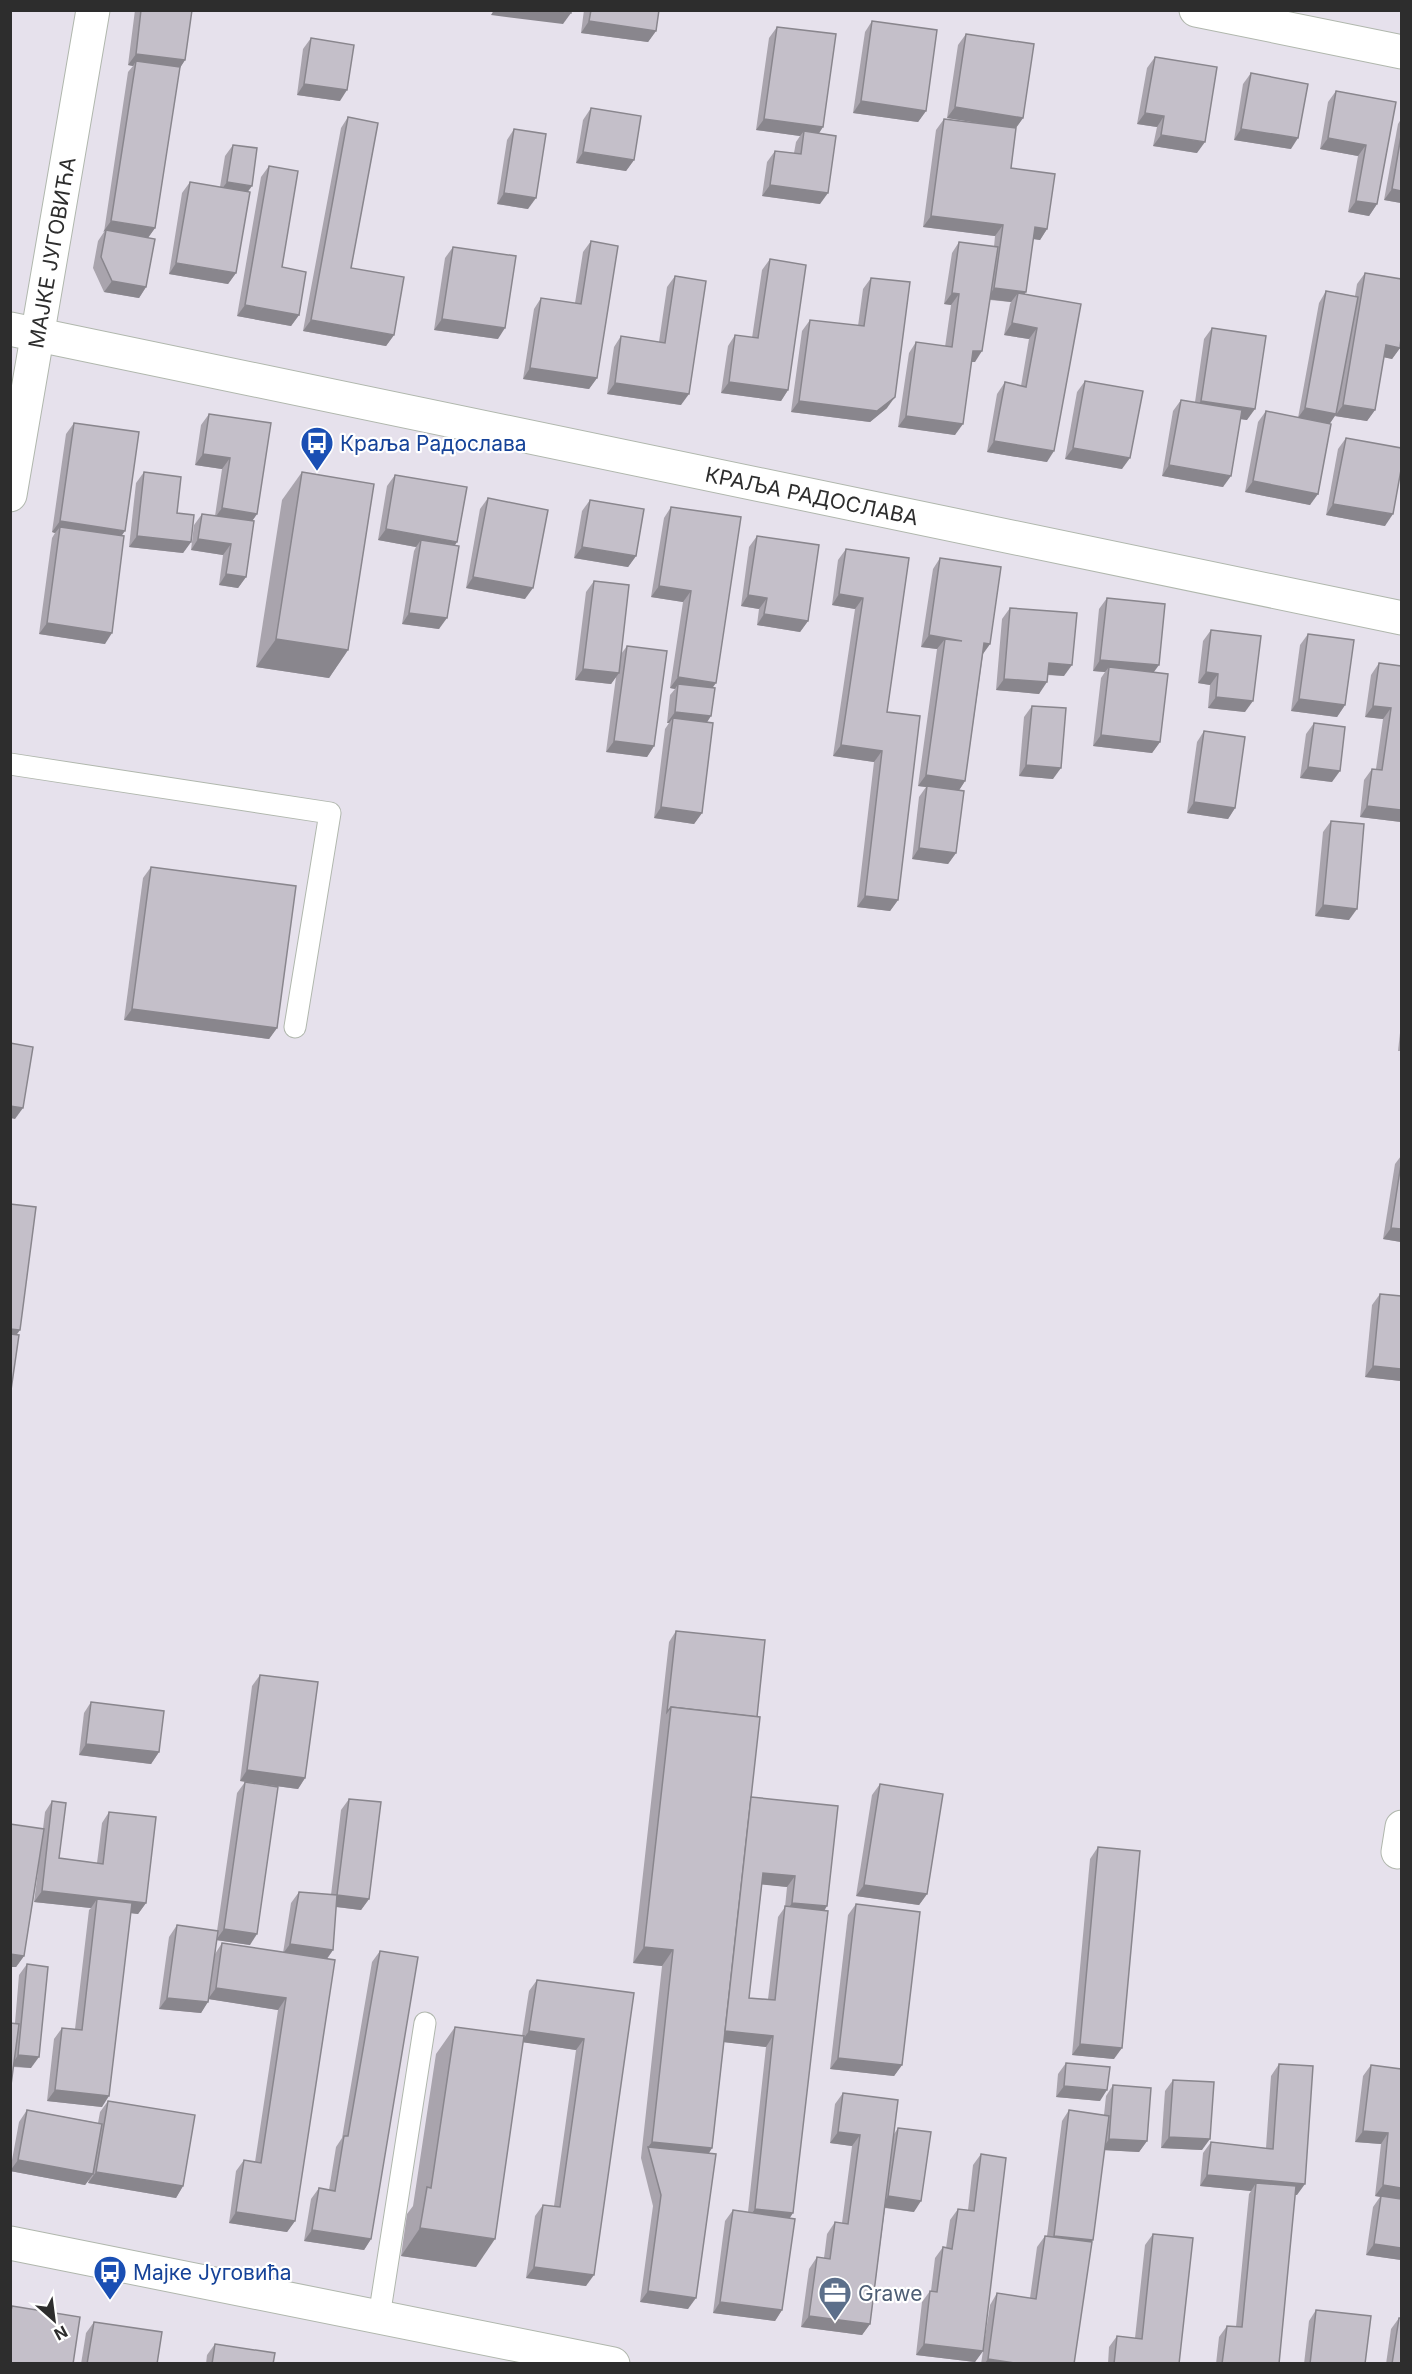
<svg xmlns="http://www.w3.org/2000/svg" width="1412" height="2374" font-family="Inter,sans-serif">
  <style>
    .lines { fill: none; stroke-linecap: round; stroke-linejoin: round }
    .service-casing { stroke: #b0b7ad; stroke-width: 23 }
    .minor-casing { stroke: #b0b7ad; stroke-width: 35 }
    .tertiary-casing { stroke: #b0b7ad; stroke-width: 35 }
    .secondary-casing { stroke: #b0b7ad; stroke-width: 35 }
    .service { stroke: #fff; stroke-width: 21 }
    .minor { stroke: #fff; stroke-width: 33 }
    .tertiary { stroke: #fff; stroke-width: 33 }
    .secondary { stroke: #fff; stroke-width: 33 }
    .wall { fill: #a9a4ad; fill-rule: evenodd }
    .shaded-wall { fill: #89868d }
    .building { fill: #c4bfc9; stroke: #89868d; stroke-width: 1.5 }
    .labels { text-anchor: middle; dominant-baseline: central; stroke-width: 4.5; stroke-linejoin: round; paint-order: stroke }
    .street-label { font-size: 21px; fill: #2d2d2d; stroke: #fff }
    .transit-label { font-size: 21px; fill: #164399; stroke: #fff; text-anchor: start }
    .service-label { font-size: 21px; fill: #4e5e75; stroke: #fff; text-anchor: start }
  </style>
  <rect width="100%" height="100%" fill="#e6e1ec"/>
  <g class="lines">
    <g class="service-casing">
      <g id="service">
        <path d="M10,764L330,813L295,1027"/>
        <path d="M379,2317L425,2023"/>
      </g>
    </g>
    <g class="minor-casing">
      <g id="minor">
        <path d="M1196,10L1402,52"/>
        <path d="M1398,1852L1402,1827"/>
      </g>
    </g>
    <g class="tertiary-casing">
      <g id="tertiary">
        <path id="s1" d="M10,329L1402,618"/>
        <path id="s2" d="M10,495L93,10"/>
      </g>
    </g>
    <g class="secondary-casing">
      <path id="secondary" d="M10,2243L613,2364"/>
    </g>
    <use href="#service" class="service"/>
    <use href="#minor" class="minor"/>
    <use href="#tertiary" class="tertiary"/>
    <use href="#secondary" class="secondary"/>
  </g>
  <g class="wall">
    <path d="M135,10H192L185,60L179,69L155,228L148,238L146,287L139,298L104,292L93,268L98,241L104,232L128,72L133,66L128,65Z"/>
    <path d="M584,10H659L656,31L648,42L581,33Z"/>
    <path d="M872,21L926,111L918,122L853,113L865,32Z"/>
    <path d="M777,27L819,133L820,204L762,196L767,162L775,151L794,153L796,142L800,136L756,130L769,38Z"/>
    <path d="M966,34L1023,118L1016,128L1011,168L1047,229L1040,240L1033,239L1024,294L1081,304L1047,462L987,452L997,394L1005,382L1021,386L1029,339L1004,335L1010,304L1011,302L990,300L975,362H971L955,435L898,427L909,353L916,342L945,347L951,305L944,304L952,253L959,242L994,247L995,236L923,227L936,130L944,119L994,125L947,118L958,45Z"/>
    <path d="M311,38L340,101L297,95L303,49Z"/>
    <path d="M1155,57L1197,153L1153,146L1157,127L1137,124L1147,68Z"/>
    <path d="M1251,73L1291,149L1234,140L1243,84Z"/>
    <path d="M1336,91L1396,102L1377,204L1369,216L1348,212L1358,156L1320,149L1328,102Z"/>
    <path d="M591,108L634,160L626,171L576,163L583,120Z"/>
    <path d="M348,117L351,268L394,335L386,346L303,331L341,128Z"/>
    <path d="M1401,119V203L1384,200L1398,124Z"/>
    <path d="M514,129L528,209L497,204L507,140Z"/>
    <path d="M233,145L247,192L236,273L228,284L169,274L182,193L190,182L220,187L225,156Z"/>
    <path d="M269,166L282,267L299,315L291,326L237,316L261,177Z"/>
    <path d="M591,241L597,378L589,389L523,379L534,309L541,298L575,303L583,252Z"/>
    <path d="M453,247L498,339L434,330L445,258Z"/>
    <path d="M770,259L788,390L781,401L721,393L728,346L735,335L752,338L762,270Z"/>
    <path d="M1365,273L1400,348L1392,359L1384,357L1375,410L1367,421L1335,416L1329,424L1310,505L1245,492L1258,422L1266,411L1298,418L1319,303L1326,291L1355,296L1357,284Z"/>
    <path d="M675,276L681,405L607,394L614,347L621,336L659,342L667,287Z"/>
    <path d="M871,278L887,408L870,422L791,412L802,331L810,320L858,326L863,289Z"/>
    <path d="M1212,328L1247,420L1240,419L1223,487L1162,476L1173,411L1181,400L1195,402L1204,339Z"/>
    <path d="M1085,381L1122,469L1065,459L1077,392Z"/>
    <path d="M209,414L257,514L252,521L246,577L238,588L219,585L223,555L191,550L194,525L202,514L215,516L222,469L195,465L201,425Z"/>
    <path d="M74,423L121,536L105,644L39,634L52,538L55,533L52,532L66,434Z"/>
    <path d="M1346,438L1385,526L1326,515L1338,449Z"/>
    <path d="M144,472L191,542L183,553L129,547L136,483Z"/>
    <path d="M302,472L348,650L329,678L256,667L282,500Z"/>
    <path d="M395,475L455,545L439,629L402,624L414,551L416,547L378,540L387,486Z"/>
    <path d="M488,498L525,599L466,588L480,509Z"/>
    <path d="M590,500L636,556L628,567L574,558L582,511Z"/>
    <path d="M671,507L713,688L707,722L702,813L694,824L654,818L665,729L669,723H667L670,695L675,689L670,688L683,602L651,597L664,518Z"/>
    <path d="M757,536L808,621L800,632L757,625L759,609L741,606L749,547Z"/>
    <path d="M846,549L909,558L887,712L898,900L890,911L857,907L874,762L833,756L855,609L832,605L838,560Z"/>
    <path d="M940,558L990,644L983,654L965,781L959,790L956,853L948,864L912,859L919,797L926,787L918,786L937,649L921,647L933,569Z"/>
    <path d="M594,581L621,654L627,646L654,746L647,757L606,752L616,677L611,684L575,680L586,592Z"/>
    <path d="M1107,598L1154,672L1160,742L1152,753L1093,746L1101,678L1105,672L1093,671L1099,609Z"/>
    <path d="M1010,608L1064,676L1047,675L1039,694L996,690L1002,619Z"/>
    <path d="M1211,630L1245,712L1208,708L1210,685L1198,683L1203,641Z"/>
    <path d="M1308,634L1345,705L1337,717L1291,711L1300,645Z"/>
    <path d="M1379,663L1401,666V822L1360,817L1364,780L1372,769H1376L1383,719L1365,717L1371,675Z"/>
    <path d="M1032,706L1053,779L1019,776L1024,717Z"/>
    <path d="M1314,723L1332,782L1300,778L1306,734Z"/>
    <path d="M1204,731L1235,808L1228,819L1187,813L1197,742Z"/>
    <path d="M1331,821L1349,920L1315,916L1323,832Z"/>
    <path d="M151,867L277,1028L269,1039L124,1020L143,878Z"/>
    <path d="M1401,1024V1051H1398Z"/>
    <path d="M1401,1156V1242L1383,1239L1395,1164Z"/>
    <path d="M1380,1294L1401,1296V1381L1365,1377L1372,1305Z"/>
    <path d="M676,1631L757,1717L751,1797L824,1911L790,2218L782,2310L775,2321L713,2313L725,2221L733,2210L748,2212L766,2047L724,2042L712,2148L709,2153L688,2309L640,2302L653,2206L641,2158L662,1966L633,1963L669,1642ZM762,1884L787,1887L785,1907L778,1917L768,1999L749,1998Z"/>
    <path d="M260,1675L305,1778L298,1789L240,1781L252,1686Z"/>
    <path d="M91,1702L159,1752L151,1764L79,1755L84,1713Z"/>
    <path d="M245,1782L250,1945L216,1940L215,1954L222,1943L283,1953L291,1903L299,1892L331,1895L341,1810L349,1799L369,1899L361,1910L336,1907L333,1950L327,1959L295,2221L287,2232L229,2223L236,2171L244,2160L255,2162L278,2010L209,1999L201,2013L159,2009L169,1937L177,1925L217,1931L237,1793Z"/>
    <path d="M880,1784L927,1894L919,1905L856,1896L872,1795Z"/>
    <path d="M52,1801L59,1858L97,1863L102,1823L109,1812L146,1903L138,1914L131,1913L102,2107L47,2101L54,2039L62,2028L75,2029L89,1910L91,1908L34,1902L39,1863L24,1956L16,1967H10V1824L43,1829L45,1812Z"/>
    <path d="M1098,1847L1114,2059L1072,2055L1090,1859Z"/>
    <path d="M856,1904L902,2065L894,2076L830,2069L848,1915Z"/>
    <path d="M380,1951L371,2239L364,2250L304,2241L311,2199L319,2188L329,2190L336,2147L342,2138L372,1962Z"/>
    <path d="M27,1964L31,2068L13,2067L10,2086V2023H15L19,1975Z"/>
    <path d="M537,1980L634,1993L586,2286L526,2278L535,2216L543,2205L554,2206L576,2050L523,2042L476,2267L401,2256L407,2214L413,2206L436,2054L455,2027L522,2036L529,1991Z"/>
    <path d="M1066,2063L1100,2101L1056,2097L1058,2074Z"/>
    <path d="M1279,2064L1297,2195H1295L1279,2364H1216L1219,2337L1227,2326L1236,2327L1249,2194L1251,2191L1200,2186L1203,2153L1211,2142L1266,2148L1271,2076Z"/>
    <path d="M1371,2065L1401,2069V2260L1366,2255L1373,2207L1380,2197L1375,2196L1381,2144L1355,2142L1363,2076Z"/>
    <path d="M1173,2080L1202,2150L1161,2148L1165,2091Z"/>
    <path d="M1113,2085L1147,2141L1139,2152L1104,2150L1074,2364H981L983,2351L975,2362L916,2355L922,2302L930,2291H931L935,2258L943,2247L946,2248L950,2220L958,2209L968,2210L973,2165L981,2154L984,2344L990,2305L997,2293L1030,2298L1037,2247L1045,2236H1047L1062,2121L1069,2110L1104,2115L1106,2096Z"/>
    <path d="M843,2093L894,2134L898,2128L914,2212L885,2208L870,2324L862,2335L801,2327L809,2269L817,2257L824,2258L827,2234L835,2222L842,2223L852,2146L830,2143L835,2104Z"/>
    <path d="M108,2101L183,2186L176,2198L88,2183L89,2180L85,2185L10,2171L19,2122L27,2110L98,2123L100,2112Z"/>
    <path d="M1153,2234L1179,2364H1108L1109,2347L1117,2336L1135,2338L1145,2245Z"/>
    <path d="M1316,2310L1365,2364H1304L1309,2321Z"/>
    <path d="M1399,2318L1401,2364H1386L1391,2329Z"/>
    <path d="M94,2322L157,2364H81L86,2333Z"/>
    <path d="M215,2344L273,2364H206L207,2355Z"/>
  </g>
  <g class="shaded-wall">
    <path d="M494,10H549L571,13L563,24L491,15Z"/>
    <path d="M589,21L656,31L648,42L581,33Z"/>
    <path d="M136,54L185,60L178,71L136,61L133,66L128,65Z"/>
    <path d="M304,84L347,90L340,101L297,95Z"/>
    <path d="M861,101L926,111L918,122L853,113Z"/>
    <path d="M955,107L1023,118L1015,129L947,118Z"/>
    <path d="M1145,113L1164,116L1157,127L1137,124Z"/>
    <path d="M764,119L823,127L816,138L804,131L800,136L756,130Z"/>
    <path d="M1241,129L1298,138L1291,149L1234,140Z"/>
    <path d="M1161,135L1205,142L1197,153L1153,146Z"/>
    <path d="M1328,138L1366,145L1358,156L1320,149Z"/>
    <path d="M583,152L634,160L626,171L576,163Z"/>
    <path d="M227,182L252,186L244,197L219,193Z"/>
    <path d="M770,185L828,193L820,204L762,196Z"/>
    <path d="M1392,189L1401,191V203L1384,200Z"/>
    <path d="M504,193L536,198L528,209L497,204Z"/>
    <path d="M1356,201L1377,204L1369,216L1348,212Z"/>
    <path d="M931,216L1003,225L995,236L923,227Z"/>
    <path d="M111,221L155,228L147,239L106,230L103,232Z"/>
    <path d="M1035,227L1047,229L1040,240L1027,238Z"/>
    <path d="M176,263L236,273L228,284L169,274Z"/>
    <path d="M112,281L146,287L139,298L104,292Z"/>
    <path d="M994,288L1026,292L1018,303V293L1011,302L987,299Z"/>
    <path d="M952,293L959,294L951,305L944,304Z"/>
    <path d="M245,305L299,315L291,326L237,316Z"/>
    <path d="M442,319L505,328L498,339L434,330Z"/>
    <path d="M311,320L394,335L386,346L303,331Z"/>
    <path d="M1012,323L1037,328L1029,339L1004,335Z"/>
    <path d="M1386,345L1400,348L1392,359L1378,356Z"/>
    <path d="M973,351H982L975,362H965Z"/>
    <path d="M530,368L597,378L589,389L523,379Z"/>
    <path d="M729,382L788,390L781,401L721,393Z"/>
    <path d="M615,383L689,394L681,405L607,394Z"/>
    <path d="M895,397L887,408L870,422L791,412L799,401Z"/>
    <path d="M1201,401L1255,409L1247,420L1193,412Z"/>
    <path d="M1343,405L1375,410L1367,421L1335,416Z"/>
    <path d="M1305,408L1336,414L1329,425L1297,419Z"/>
    <path d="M906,416L963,424L955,435L898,427Z"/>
    <path d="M994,441L1054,451L1047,462L987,452Z"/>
    <path d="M1073,448L1130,458L1122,469L1065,459Z"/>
    <path d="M203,454L230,458L222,469L195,465Z"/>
    <path d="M1169,465L1231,476L1223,487L1162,476Z"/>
    <path d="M1253,481L1318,494L1310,505L1245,492Z"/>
    <path d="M1333,504L1393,514L1385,526L1326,515Z"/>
    <path d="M222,508L257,514L249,525L214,519Z"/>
    <path d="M60,521L125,531L117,542L60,527L55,533L52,532Z"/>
    <path d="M386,529L457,542L450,553L421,540L416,547L378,540Z"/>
    <path d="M137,536L191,542L183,553L129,547Z"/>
    <path d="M198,539L231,544L223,555L191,550Z"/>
    <path d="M582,547L636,556L628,567L574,558Z"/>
    <path d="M226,574L246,577L238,588L219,585Z"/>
    <path d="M473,577L533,588L525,599L466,588Z"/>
    <path d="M659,586L691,591L683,602L651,597Z"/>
    <path d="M839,594L863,598L855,609L832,605Z"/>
    <path d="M748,595L767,598L759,609L741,606Z"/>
    <path d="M409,613L447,618L439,629L402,624Z"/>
    <path d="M764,614L808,621L800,632L757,625Z"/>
    <path d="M47,623L112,633L105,644L39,634Z"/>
    <path d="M929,635L962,641L945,639L937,649L921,647Z"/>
    <path d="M276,639L348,650L329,678L256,667Z"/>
    <path d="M984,643L990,644L982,655Z"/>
    <path d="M1100,660L1159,665L1151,676L1109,667L1105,672L1093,671Z"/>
    <path d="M1049,663L1072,665L1064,676L1041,674Z"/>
    <path d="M583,669L619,673L611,684L575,680Z"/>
    <path d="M1206,672L1218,674L1210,685L1198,683Z"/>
    <path d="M678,677L716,683L708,694L678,684L675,689L670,688Z"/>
    <path d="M1004,679L1047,682L1039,694L996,690Z"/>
    <path d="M1216,697L1253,701L1245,712L1208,708Z"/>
    <path d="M1299,699L1345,705L1337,717L1291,711Z"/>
    <path d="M1373,706L1391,708L1383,719L1365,717Z"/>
    <path d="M675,712L711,716L704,727L673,718L669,723H667Z"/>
    <path d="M1101,735L1160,742L1152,753L1093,746Z"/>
    <path d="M614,741L654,746L647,757L606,752Z"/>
    <path d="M841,745L882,751L874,762L833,756Z"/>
    <path d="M1026,765L1061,768L1053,779L1019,776Z"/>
    <path d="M1308,767L1340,771L1332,782L1300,778Z"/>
    <path d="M926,775L965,781L958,792L927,786L926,787L918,786Z"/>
    <path d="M1194,802L1235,808L1228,819L1187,813Z"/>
    <path d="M1367,806L1401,810V822L1360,817Z"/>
    <path d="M661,807L702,813L694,824L654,818Z"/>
    <path d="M919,848L956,853L948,864L912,859Z"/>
    <path d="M865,896L898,900L890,911L857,907Z"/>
    <path d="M1323,905L1357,909L1349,920L1315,916Z"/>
    <path d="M132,1009L277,1028L269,1039L124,1020Z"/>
    <path d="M10,1106L23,1108L15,1119L10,1118Z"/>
    <path d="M1391,1228L1401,1229V1242L1383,1239Z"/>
    <path d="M10,1329L20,1330L12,1341H10Z"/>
    <path d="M1373,1366L1401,1369V1381L1365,1377Z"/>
    <path d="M86,1744L159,1752L151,1764L79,1755Z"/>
    <path d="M247,1770L305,1778L298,1789L240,1781Z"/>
    <path d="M763,1873L795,1876L787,1887L756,1884Z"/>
    <path d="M864,1885L927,1894L919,1905L856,1896Z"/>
    <path d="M42,1891L146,1903L138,1914L96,1909L97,1899L91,1908L34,1902Z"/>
    <path d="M337,1895L369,1899L361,1910L329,1906Z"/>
    <path d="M792,1903L827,1906L820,1918L784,1914Z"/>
    <path d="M224,1929L257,1934L250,1945L216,1940Z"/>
    <path d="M290,1944L333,1950L325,1961L282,1955Z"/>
    <path d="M644,1947L673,1950L662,1966L633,1963Z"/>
    <path d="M10,1954L24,1956L16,1967H10Z"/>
    <path d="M216,1988L286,1998L278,2010L208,1999Z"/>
    <path d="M167,1998L208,2002L201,2013L159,2009Z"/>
    <path d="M722,2030L773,2036L766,2047L714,2041Z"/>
    <path d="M529,2031L584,2039L576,2050L521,2042Z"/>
    <path d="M1080,2044L1122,2048L1114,2059L1072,2055Z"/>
    <path d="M18,2055L39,2057L31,2068L11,2066Z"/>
    <path d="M838,2058L902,2065L894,2076L830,2069Z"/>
    <path d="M1064,2086L1107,2090L1100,2101L1056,2097Z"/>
    <path d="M55,2090L109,2096L102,2107L47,2101Z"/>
    <path d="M1363,2131L1388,2133L1381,2144L1355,2142Z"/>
    <path d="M838,2132L860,2135L852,2146L830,2143Z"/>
    <path d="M1169,2137L1210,2139L1202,2150L1161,2148Z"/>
    <path d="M1109,2139L1147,2141L1139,2152L1102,2150Z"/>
    <path d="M652,2142L712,2148L701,2165L648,2147Z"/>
    <path d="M18,2160L93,2174L85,2185L10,2171Z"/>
    <path d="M96,2172L183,2186L176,2198L88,2183Z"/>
    <path d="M1207,2175L1305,2184L1297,2195L1255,2191L1256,2183L1251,2191L1200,2186Z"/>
    <path d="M1383,2185L1401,2188V2198L1400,2200L1375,2196Z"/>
    <path d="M888,2196L921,2201L914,2212L881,2207Z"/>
    <path d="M755,2209L793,2213L786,2224L747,2220Z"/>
    <path d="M236,2212L295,2221L287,2232L229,2223Z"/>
    <path d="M420,2228L495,2239L476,2267L401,2256Z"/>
    <path d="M312,2230L371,2239L364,2250L304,2241Z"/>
    <path d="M1054,2236L1093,2240L1085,2251L1046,2247Z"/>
    <path d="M1374,2244L1401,2248V2260L1366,2255Z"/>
    <path d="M534,2267L594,2275L586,2286L526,2278Z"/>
    <path d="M648,2291L696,2298L688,2309L640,2302Z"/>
    <path d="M720,2302L782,2310L775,2321L713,2313Z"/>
    <path d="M809,2316L870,2324L862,2335L801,2327Z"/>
    <path d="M924,2344L983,2351L975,2362L916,2355Z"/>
    <path d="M988,2359L1022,2364H984Z"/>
  </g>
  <g class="building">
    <path d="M141,10H192L185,60L136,54Z"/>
    <path d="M549,10H571V13Z"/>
    <path d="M591,10H659L656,31L589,21Z"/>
    <path d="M872,21L937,30L926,111L861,101Z"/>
    <path d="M777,27L836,34L823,127L764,119Z"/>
    <path d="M966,34L1034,44L1023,118L955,107Z"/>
    <path d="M311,38L354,45L347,90L304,84Z"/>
    <path d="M1155,57L1217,67L1205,142L1161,135L1164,116L1145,113Z"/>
    <path d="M136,61L180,67L155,228L111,221Z"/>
    <path d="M1251,73L1308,84L1298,138L1241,129Z"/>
    <path d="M1336,91L1396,102L1377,204L1356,201L1366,145L1328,138Z"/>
    <path d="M591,108L641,116L634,160L583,152Z"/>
    <path d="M348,117L378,123L351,268L404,277L394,335L311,320Z"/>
    <path d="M944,119L1016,128L1011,168L1055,174L1047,229L1035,227L1026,292L994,288L1003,225L931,216Z"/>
    <path d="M514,129L546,134L536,198L504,193Z"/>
    <path d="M804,131L836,136L828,193L770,185L775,151L801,154Z"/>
    <path d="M1401,136V191L1392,189Z"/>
    <path d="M233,145L257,148L252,186L227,182Z"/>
    <path d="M269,166L298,171L282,267L306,272L299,315L245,305Z"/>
    <path d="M190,182L250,192L236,273L176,263Z"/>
    <path d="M106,230L155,239L146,287L112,281L101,257Z"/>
    <path d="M591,241L618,246L597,378L530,368L541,298L581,304Z"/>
    <path d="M959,242L998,247L982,351H973L963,424L906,416L916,342L952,347L959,294L952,293Z"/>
    <path d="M453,247L516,256L505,328L442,319Z"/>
    <path d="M770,259L806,265L788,390L729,382L735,335L758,338Z"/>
    <path d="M1365,273L1401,279V338L1400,348L1386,345L1375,410L1343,405Z"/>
    <path d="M675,276L706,281L689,394L615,383L621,336L665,343Z"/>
    <path d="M871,278L910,282L895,397L877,411L799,401L810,320L864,326Z"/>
    <path d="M1326,291L1358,297L1336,414L1305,408Z"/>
    <path d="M1018,293L1081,304L1054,451L994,441L1005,382L1026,387L1037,328L1012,323Z"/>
    <path d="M1212,328L1266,336L1255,409L1201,401Z"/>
    <path d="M1085,381L1143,391L1130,458L1073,448Z"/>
    <path d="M1181,400L1242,410L1231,476L1169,465Z"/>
    <path d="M1266,411L1331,424L1318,494L1253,481Z"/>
    <path d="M209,414L271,423L257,514L222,508L230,458L203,454Z"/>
    <path d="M74,423L139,432L125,531L60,521Z"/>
    <path d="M1346,438L1401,448V470L1393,514L1333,504Z"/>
    <path d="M144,472L181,477L177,513L194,515L191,542L137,536Z"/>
    <path d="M302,472L374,484L348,650L276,639Z"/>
    <path d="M395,475L467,487L457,542L386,529Z"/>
    <path d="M488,498L548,510L533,588L473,577Z"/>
    <path d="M590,500L644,509L636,556L582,547Z"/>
    <path d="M671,507L741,517L716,683L678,677L691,591L659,586Z"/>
    <path d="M202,514L254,521L246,577L226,574L231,544L198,539Z"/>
    <path d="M60,527L124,536L112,633L47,623Z"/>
    <path d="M757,536L819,545L808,621L764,614L767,598L748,595Z"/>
    <path d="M421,540L459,546L447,618L409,613Z"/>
    <path d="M846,549L909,558L887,712L920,716L898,900L865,896L882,751L841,745L863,598L839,594Z"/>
    <path d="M940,558L1001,567L990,644L984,643L965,781L926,775L945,639L962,641L929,635Z"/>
    <path d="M594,581L629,585L619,673L583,669Z"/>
    <path d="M1107,598L1165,604L1159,665L1100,660Z"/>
    <path d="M1010,608L1077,613L1072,665L1049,663L1047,682L1004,679Z"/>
    <path d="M1211,630L1261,636L1253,701L1216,697L1218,674L1206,672Z"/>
    <path d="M1308,634L1354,640L1345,705L1299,699Z"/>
    <path d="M627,646L667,651L654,746L614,741Z"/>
    <path d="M1379,663L1401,666V810L1367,806L1372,769L1382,770L1391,708L1373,706Z"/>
    <path d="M1109,667L1168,674L1160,742L1101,735Z"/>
    <path d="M678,684L715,688L711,716L675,712Z"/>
    <path d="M1032,706L1066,708L1061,768L1026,765Z"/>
    <path d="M673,718L713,723L702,813L661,807Z"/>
    <path d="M1314,723L1345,727L1340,771L1308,767Z"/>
    <path d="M1204,731L1245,737L1235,808L1194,802Z"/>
    <path d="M927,786L964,791L956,853L919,848Z"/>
    <path d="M1331,821L1364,824L1357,909L1323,905Z"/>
    <path d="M151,867L296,886L277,1028L132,1009Z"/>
    <path d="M10,1043L33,1047L23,1108L10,1106Z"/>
    <path d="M1401,1164V1229L1391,1228Z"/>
    <path d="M10,1204L36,1207L20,1330L10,1329Z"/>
    <path d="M1380,1294L1401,1296V1369L1373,1366Z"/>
    <path d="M10,1334L19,1335L10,1397Z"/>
    <path d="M676,1631L765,1640L757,1717L671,1707L667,1712Z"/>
    <path d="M260,1675L318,1682L305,1778L247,1770Z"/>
    <path d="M91,1702L164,1711L159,1752L86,1744Z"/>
    <path d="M671,1707L760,1717L712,2148L652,2142L673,1950L644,1947Z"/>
    <path d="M245,1782L278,1787L257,1934L224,1929Z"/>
    <path d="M880,1784L943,1794L927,1894L864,1885Z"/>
    <path d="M751,1797L838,1806L827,1906L792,1903L795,1876L763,1873L749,1998L775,2000L785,1906L828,1911L793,2213L755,2209L773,2036L725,2031Z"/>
    <path d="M349,1799L381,1802L369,1899L337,1895Z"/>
    <path d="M52,1801L66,1803L59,1858L103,1864L109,1812L156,1817L146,1903L42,1891Z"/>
    <path d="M10,1824L44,1829L24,1956L10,1954Z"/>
    <path d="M1098,1847L1140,1851L1122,2048L1080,2044Z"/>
    <path d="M299,1892L337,1895L333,1950L290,1944Z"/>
    <path d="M97,1899L132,1903L109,2096L55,2090L62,2028L82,2030Z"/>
    <path d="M856,1904L920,1912L902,2065L838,2058Z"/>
    <path d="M177,1925L218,1931L208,2002L167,1998Z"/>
    <path d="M222,1943L335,1960L295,2221L236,2212L244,2160L261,2163L286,1998L216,1988Z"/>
    <path d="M380,1951L418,1957L371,2239L312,2230L319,2188L335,2191L344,2136H348Z"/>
    <path d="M27,1964L48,1967L39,2057L18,2055Z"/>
    <path d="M537,1980L634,1993L594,2275L534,2267L543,2205L560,2207L584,2039L529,2031Z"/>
    <path d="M10,2023L19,2024L11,2085H10Z"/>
    <path d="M455,2027L524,2036L495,2239L420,2228L427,2187L431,2188Z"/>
    <path d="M1066,2063L1110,2067L1107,2090L1064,2086Z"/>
    <path d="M1279,2064L1313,2066L1305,2184L1207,2175L1211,2142L1273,2149Z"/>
    <path d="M1371,2065L1401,2069V2188L1383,2185L1388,2133L1363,2131Z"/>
    <path d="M1173,2080L1214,2082L1210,2139L1169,2137Z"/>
    <path d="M1113,2085L1151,2088L1147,2141L1109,2139Z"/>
    <path d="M843,2093L898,2100L870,2324L809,2316L817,2257L830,2259L835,2222L848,2224L860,2135L838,2132Z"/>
    <path d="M108,2101L195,2115L183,2186L96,2172Z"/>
    <path d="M27,2110L102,2124L93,2174L18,2160Z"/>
    <path d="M1069,2110L1109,2116L1093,2240L1054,2236Z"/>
    <path d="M898,2128L931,2132L921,2201L888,2196Z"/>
    <path d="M648,2147L716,2154L696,2298L648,2291L661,2195Z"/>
    <path d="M981,2154L1006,2158L983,2351L924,2344L930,2291L937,2292L943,2247L952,2249L958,2209L974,2211Z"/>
    <path d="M1256,2183L1296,2186L1279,2364H1222L1227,2326L1242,2327Z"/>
    <path d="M1381,2196L1401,2199V2248L1374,2244Z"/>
    <path d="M733,2210L795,2219L782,2310L720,2302Z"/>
    <path d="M1153,2234L1193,2238L1179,2364H1114L1117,2336L1142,2339Z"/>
    <path d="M1045,2236L1092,2242L1074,2364H1022L988,2359L997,2293L1036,2299Z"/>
    <path d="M12,2306L80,2317L73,2364H10V2315Z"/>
    <path d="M1316,2310L1371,2316L1365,2364H1310Z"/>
    <path d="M1399,2318H1401V2364H1392Z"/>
    <path d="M94,2322L162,2332L157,2364H87Z"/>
    <path d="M215,2344L275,2353L273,2364H212Z"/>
  </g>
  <defs>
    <g id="bus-pin" transform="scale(1.725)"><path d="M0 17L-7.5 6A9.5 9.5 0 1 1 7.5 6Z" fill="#1a4fb4" stroke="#fff"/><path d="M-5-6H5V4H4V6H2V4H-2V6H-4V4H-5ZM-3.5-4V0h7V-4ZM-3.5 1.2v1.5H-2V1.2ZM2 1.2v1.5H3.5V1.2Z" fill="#fff"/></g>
    <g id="office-pin" transform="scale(1.725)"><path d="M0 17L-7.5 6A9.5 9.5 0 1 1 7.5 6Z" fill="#5c6f8a" stroke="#fff"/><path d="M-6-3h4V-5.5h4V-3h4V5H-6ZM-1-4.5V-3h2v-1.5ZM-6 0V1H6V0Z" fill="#fff"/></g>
  </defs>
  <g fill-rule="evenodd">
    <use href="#bus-pin" x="317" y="443"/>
    <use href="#bus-pin" x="110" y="2272"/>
    <use href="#office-pin" x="835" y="2293"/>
  </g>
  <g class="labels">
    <g class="street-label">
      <text stroke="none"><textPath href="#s2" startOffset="246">МАЈКЕ ЈУГОВИЋА</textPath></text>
      <text stroke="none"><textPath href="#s1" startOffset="819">КРАЉА РАДОСЛАВА</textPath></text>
    </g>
    <g class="transit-label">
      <text x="340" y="443">Краља Радослава</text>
      <text x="133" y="2272">Мајке Југовића</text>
    </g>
    <g class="service-label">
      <text x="858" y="2293">Grawe</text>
    </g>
  </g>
  <rect width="1412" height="2374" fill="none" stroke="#2d2d2d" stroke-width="24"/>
  <g transform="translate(54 2320) rotate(152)" stroke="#ffffff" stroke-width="4.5" paint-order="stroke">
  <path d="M0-4.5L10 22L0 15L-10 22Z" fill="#2d2d2d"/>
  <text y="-9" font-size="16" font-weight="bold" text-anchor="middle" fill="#2d2d2d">N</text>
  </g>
</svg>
